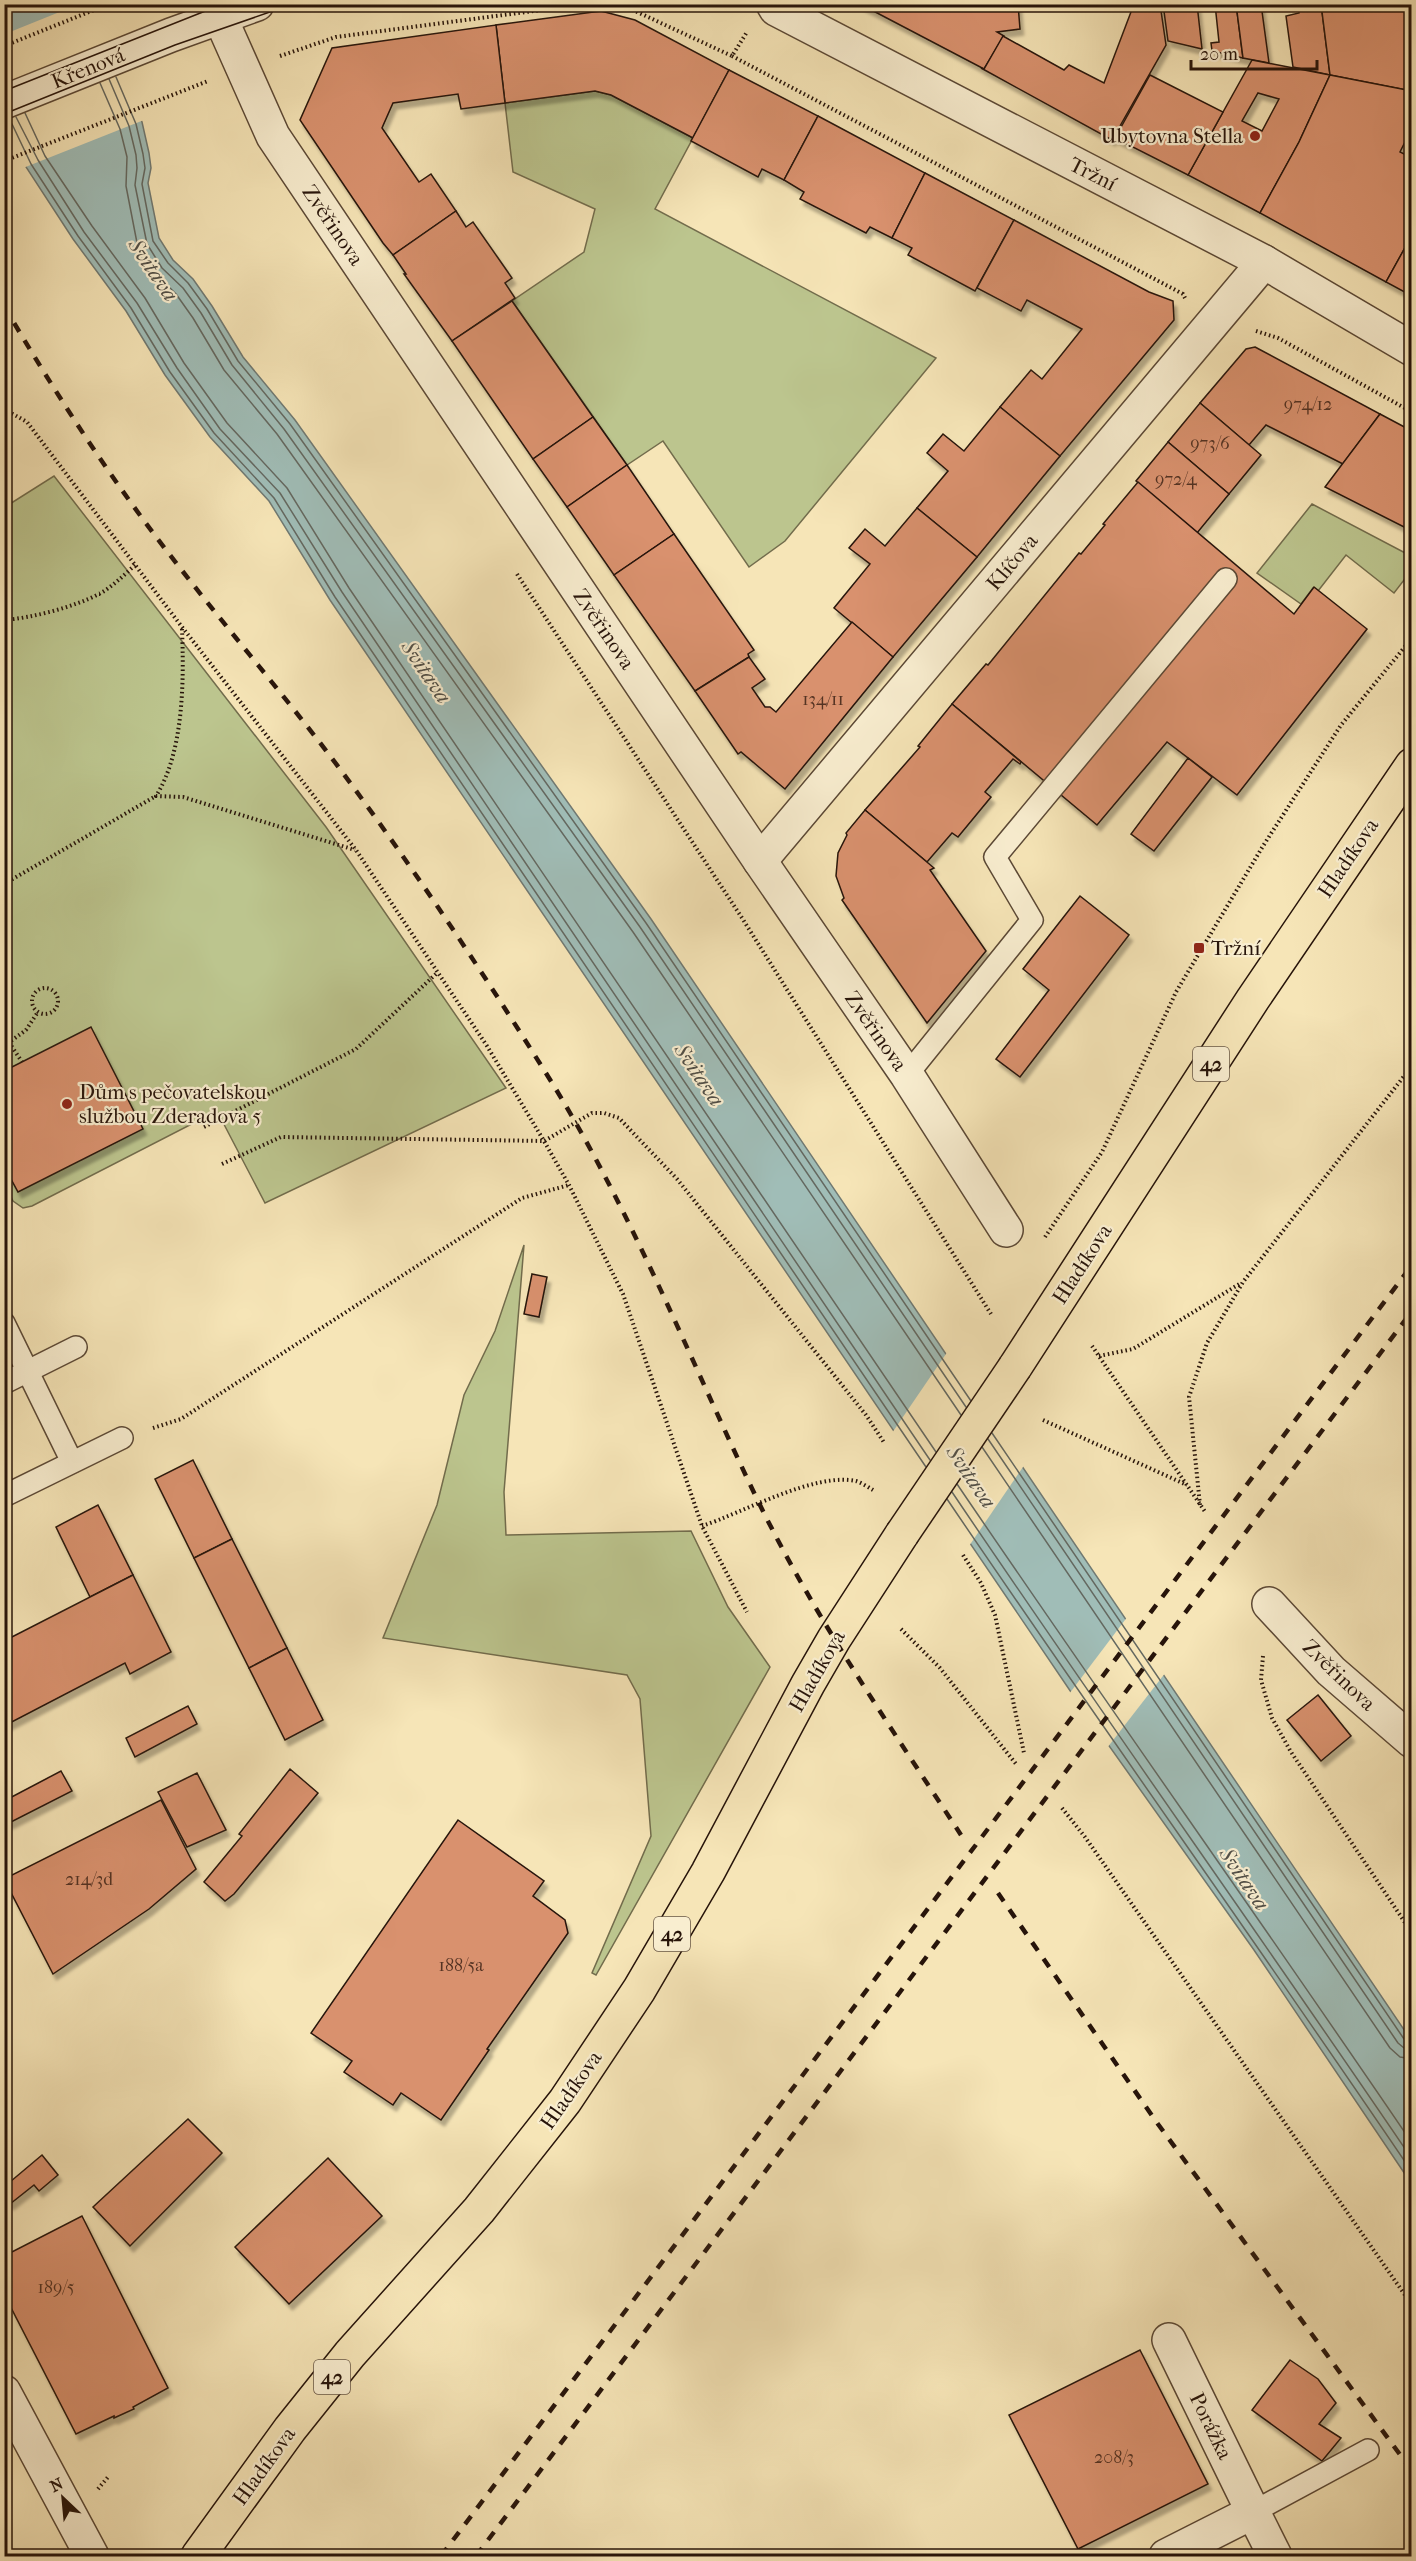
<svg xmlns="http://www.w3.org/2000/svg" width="1416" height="2561" font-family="'IM FELL French Canon',serif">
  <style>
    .green { fill: #bcc58e; stroke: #726c4c; stroke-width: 1.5 }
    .water { fill: #a0bdb7; stroke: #707972; stroke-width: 1.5 }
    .pier { fill: #f6e5b7 }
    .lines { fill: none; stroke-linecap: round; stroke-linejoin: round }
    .shore { stroke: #646860; stroke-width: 1.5 }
    .building { fill: #d9916e; stroke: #27140a; stroke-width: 1.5; fill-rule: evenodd; filter: url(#shadow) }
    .service-casing { stroke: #5b4835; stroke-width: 24 }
    .minor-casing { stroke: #5b4835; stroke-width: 36 }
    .tertiary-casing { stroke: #5b4835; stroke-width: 36 }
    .primary-casing { stroke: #27140a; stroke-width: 36 }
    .path { stroke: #27140a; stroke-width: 4; stroke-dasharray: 1.5 3; stroke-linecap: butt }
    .service { stroke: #f9eed0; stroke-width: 21 }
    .minor { stroke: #f9eed0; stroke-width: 33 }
    .tertiary { stroke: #f9eed0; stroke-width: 33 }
    .primary { stroke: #f6e5b7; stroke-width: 33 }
    .tram { stroke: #27140a; stroke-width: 1.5 }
    .rail { stroke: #27140a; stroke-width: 4.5; stroke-dasharray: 10 10; stroke-linecap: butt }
    .primary-bridge-casing { stroke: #27140a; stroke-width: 36; stroke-linecap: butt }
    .primary-bridge { stroke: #f6e5b7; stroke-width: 33 }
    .poi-dot { fill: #8f2418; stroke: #f9eed0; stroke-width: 2 }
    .labels { text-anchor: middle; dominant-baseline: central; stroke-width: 4.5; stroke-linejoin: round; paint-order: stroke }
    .number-label { font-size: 18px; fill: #543323 }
    .shield { fill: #f9eed0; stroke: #665545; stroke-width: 1.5 }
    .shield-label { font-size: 20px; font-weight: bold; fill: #27140a }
    .street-label { font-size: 21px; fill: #27140a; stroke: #f9eed0 }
    .poi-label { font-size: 21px; fill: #27140a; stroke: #f9eed0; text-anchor: start }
    .water-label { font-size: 22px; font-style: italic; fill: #514f47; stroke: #f9eed0 }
  </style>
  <defs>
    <filter id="shadow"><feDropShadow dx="3.5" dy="6" stdDeviation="1.5" flood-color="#0004"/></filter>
  </defs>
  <rect width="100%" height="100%" fill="#f6e5b7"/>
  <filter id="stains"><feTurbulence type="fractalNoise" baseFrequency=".00333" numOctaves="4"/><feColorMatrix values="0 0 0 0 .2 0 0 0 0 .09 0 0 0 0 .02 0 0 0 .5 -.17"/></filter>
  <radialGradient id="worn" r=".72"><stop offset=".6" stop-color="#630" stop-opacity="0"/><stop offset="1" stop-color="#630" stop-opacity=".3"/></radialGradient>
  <g class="green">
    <path d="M595,91L611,95L693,138L655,209L936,358L785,541L749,567L663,441L627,465L512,301L584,252L595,209L513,172L505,103Z"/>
    <path d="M54,476L326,827L506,1088L265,1203L217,1111L32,1206L23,1208L13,1201L5,1184V507Z"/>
    <path d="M1312,504L1411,556V571L1394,593L1346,555L1318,591L1313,588L1301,604L1257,573Z"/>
    <path d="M524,1245L504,1492L506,1535L691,1531L728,1607L770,1667L596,1975L592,1973L651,1836L640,1699L627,1675L383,1638L437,1505L464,1395L495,1331Z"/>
  </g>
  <path class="water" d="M4,5H91L142,122L149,153L151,168L148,183L159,238L173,260L193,279L212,306L243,357L295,420L651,919L1411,2040V2183L1254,1950L1073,1695L330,600L269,501L210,437L165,375L126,311L73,239L26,167L5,121Z"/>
  <g class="pier">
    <path d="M94,4L144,120L23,168L4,129L5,34L77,5Z"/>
    <path d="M948,1351L1025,1464L969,1546L892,1433Z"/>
    <path d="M1128,1616L1166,1672L1107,1748L1069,1694Z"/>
  </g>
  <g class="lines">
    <g class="shore">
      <path d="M116,77L136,124L143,154L145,168L142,184L153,241L168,263L188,283L207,309L238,361L290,424L646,923L971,1401"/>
      <path d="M109,79L129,126L136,155L137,168L135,185L147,244L162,268L183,288L201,313L232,365L284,429L640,927L966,1407"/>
      <path d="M100,83L120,129L127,157L126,186L138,248L155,273L176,294L193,318L224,370L277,434L633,932L961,1415"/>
      <path d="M25,113L45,156L92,226L145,298L184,363L227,423L287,488L349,588L936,1452"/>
      <path d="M16,117L38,160L84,232L137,303L177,368L220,429L280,493L342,592L930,1460"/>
      <path d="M4,121L12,124L31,164L78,236L131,308L170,372L214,433L274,498L335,597L926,1467"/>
      <path d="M992,1433L1404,2039L1412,2042"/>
      <path d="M988,1439L1398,2043L1404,2048L1412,2050"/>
      <path d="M982,1447L1390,2048L1400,2057L1412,2059"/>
      <path d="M957,1484C1107,1705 1262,1922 1412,2143"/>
      <path d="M952,1492C1103,1716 1260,1935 1412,2159"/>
      <path d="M947,1499C1100,1725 1259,1946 1412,2172"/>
    </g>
  </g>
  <g class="building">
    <path d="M860,4H1018L1020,29L997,32L1004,36L984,69Z"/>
    <path d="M1134,4H1160L1166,45L1112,140L981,68L984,69L1003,36L1064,70L1069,65L1104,83Z"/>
    <path d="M1163,4H1197L1202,49L1168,41Z"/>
    <path d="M1215,4H1236L1243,58L1212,51L1211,43L1219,42Z"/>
    <path d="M1236,4H1261L1269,63L1243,58Z"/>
    <path d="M1299,4H1321L1330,75L1293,67L1286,16L1299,13Z"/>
    <path d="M1321,4H1405L1412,52V91L1330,75Z"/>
    <path d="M601,11L635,20L729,70L693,138L611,95L595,91L505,103L496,25Z"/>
    <path d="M496,25L505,103L461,109L458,94L393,103L382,128L419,182L431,174L456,211L393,255L383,243L300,120L332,48Z"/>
    <path d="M1252,60L1330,75L1299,142L1260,213L1188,175ZM1258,93L1279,99L1262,131L1242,121Z"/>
    <path d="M729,70L818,116L784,180L762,169L758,177L691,141Z"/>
    <path d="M1150,75L1223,112L1188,175L1115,138Z"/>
    <path d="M1330,75L1412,91V128L1400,152L1412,158V235L1386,282L1260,213L1299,142Z"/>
    <path d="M818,116L925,173L892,238L870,227L866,233L800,199L804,192L784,180Z"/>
    <path d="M925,173L1014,220L975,291L908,255L912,248L892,238Z"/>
    <path d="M456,211L466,227L473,222L512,278L505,283L515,298L452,341L404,274H406L393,255Z"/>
    <path d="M1014,220L1149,292L1173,301L1174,320L1060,456L1000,407L1031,370L1042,379L1082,329L1027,300L1021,311L977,288Z"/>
    <path d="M1412,235V296L1386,282Z"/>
    <path d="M512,301L593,417L533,459L452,341Z"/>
    <path d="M1255,347L1380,414L1343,464L1266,425L1249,445L1200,403L1246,349Z"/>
    <path d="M1200,403L1261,455L1229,494L1168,442Z"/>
    <path d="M1000,407L1060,456L977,557L917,508L948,471L927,453L943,434L964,451Z"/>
    <path d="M1380,414L1412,431V531L1325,487Z"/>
    <path d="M593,417L627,465L567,507L533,459Z"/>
    <path d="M1168,442L1229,494L1197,533L1136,481Z"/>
    <path d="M627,465L674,534L614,575L567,507Z"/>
    <path d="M1138,482L1294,614L1314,587L1367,629L1237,795L1167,742L1097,825L952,704L986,664L988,665L1079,553L1081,554L1105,525L1103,524Z"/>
    <path d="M917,508L977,557L893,657L834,608L870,564L849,548L865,529L885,546Z"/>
    <path d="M674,534L754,650L748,654L749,657L695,691L614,575Z"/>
    <path d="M852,622L893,657L785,789L741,752L738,754L695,691L749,657L765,679L752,688L765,707H770L776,712Z"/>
    <path d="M952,704L1021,762L1020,764L1013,759L985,792L991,797L958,837L952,833L927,862L865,810L920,747L918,746Z"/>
    <path d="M1188,758L1212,777L1154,851L1131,834Z"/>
    <path d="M865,810L934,868L930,870L986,951L927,1023L842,900L844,898L836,876L838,853L847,835L846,833Z"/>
    <path d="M1080,896L1129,935L1020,1077L996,1059L1049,990L1023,969Z"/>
    <path d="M91,1027L143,1129L18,1192L4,1166V1071Z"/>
    <path d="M532,1274L547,1277L539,1317L524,1314Z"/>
    <path d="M193,1460L232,1539L194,1558L155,1479Z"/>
    <path d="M98,1505L133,1575L90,1597L56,1527Z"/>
    <path d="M232,1539L287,1648L249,1668L194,1558Z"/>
    <path d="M133,1575L171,1652L130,1674L125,1663L4,1726V1641Z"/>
    <path d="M287,1648L323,1720L285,1740L249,1668Z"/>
    <path d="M1318,1695L1351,1736L1321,1761L1287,1720Z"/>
    <path d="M188,1706L197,1724L135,1757L126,1738Z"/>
    <path d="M290,1769L318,1793L234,1894L225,1901L204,1882L242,1836L239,1834Z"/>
    <path d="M61,1771L72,1791L9,1823L4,1815V1801Z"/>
    <path d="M197,1773L226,1830L187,1847L158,1792Z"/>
    <path d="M161,1800L196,1869L149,1909L53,1974L4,1879Z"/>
    <path d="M458,1820L544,1881L533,1896L565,1920L568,1933L487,2049L489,2050L441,2120L401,2093L393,2105L344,2072L352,2061L311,2033Z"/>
    <path d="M188,2119L222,2153L130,2246L93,2207Z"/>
    <path d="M42,2155L58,2175L39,2191L34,2185L10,2204L4,2197V2187Z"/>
    <path d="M328,2158L382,2216L289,2304L235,2247Z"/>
    <path d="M82,2216L168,2388L133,2407L134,2409L114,2418V2416L76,2434L4,2294V2256Z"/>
    <path d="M1140,2350L1208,2484L1078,2549L1009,2415Z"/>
    <path d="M1290,2360L1318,2379L1336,2403L1319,2424L1341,2438L1322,2461L1252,2410Z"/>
  </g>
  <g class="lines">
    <g class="service-casing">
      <g id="service">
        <path d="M907,1075L1032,920L995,857L1226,579"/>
        <path d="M4,1323L72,1462"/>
        <path d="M4,1383L76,1347"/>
        <path d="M4,1496L122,1438"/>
        <path d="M1253,2512L1368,2450"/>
      </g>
    </g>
    <g class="minor-casing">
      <g id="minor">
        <path d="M220,17L273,136L760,861L907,1075L1006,1230"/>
        <path d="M760,861L1264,262"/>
        <path d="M1269,1604L1331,1671L1412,1741"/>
        <path d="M4,2392L92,2556"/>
        <path d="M1253,2512L1275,2556"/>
        <path d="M1166,2556L1253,2512L1169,2340"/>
      </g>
    </g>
    <g class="tertiary-casing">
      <g id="tertiary">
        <path d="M773,4L776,9L1264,262L1412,349"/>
        <path d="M4,102L171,35L257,4"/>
      </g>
    </g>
    <g class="primary-casing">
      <g id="primary">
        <path d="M1015,1367L1253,999L1412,765"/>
        <path d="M198,2556L290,2429L350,2354L479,2210L565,2101L639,1990L708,1872L808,1684L834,1639L902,1534"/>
      </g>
    </g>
    <g class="path">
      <path d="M620,4L732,56L747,32"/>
      <path d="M4,46L109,4"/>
      <path d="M280,56L336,37L587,4"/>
      <path d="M732,56L1183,294L1185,298"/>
      <path d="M4,161L208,81"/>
      <path d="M1256,331L1278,338L1412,412"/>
      <path d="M4,409L27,422L182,627L356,850L487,1046L544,1141L569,1185L623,1294L702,1526L747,1612"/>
      <path d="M517,574L742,918L991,1314"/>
      <path d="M4,620C32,618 74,607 99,594C112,587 123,576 135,565"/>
      <path d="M182,629C184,679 184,752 156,796L183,797L355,850"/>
      <path d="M4,884L156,796"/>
      <circle cx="45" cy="1001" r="13"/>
      <path d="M4,1035L22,1062"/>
      <path d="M4,1046L26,1030L38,1012"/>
      <path d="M204,1127L356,1049L438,972"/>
      <path d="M222,1164L281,1137L544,1141L592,1113H604L619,1118L677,1179L866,1415L885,1444"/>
      <path d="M1045,1237L1102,1152L1176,992L1263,846L1341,725L1412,638"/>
      <path d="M1092,1346L1206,1513"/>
      <path d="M1099,1356L1133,1349L1241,1283"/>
      <path d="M1043,1420L1187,1485"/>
      <path d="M153,1428L181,1419L522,1198L569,1185"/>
      <path d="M1200,1505L1189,1397L1207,1343L1243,1282L1412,1066"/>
      <path d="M702,1526C742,1513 815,1472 856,1481C862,1483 868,1487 873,1490"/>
      <path d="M963,1555L981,1583L995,1615L1024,1753"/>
      <path d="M901,1629L940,1668L1016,1764"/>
      <path d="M1263,1656L1261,1680L1272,1718L1291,1752L1412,1933"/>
      <path d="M1062,1808L1085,1837L1412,2305"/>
      <path d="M98,2489L108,2477"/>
    </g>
    <use href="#service" class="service"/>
    <use href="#minor" class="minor"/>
    <use href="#tertiary" class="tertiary"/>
    <use href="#primary" class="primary"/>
    <g class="tram">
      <path d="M4,91L223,4"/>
      <path d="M4,114L175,45L293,4"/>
    </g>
    <g class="rail">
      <path d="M4,306C50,384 99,461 154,534C214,614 280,689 340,769C412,866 480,968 544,1070C630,1206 688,1356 758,1501C815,1618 890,1726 961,1835"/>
      <path d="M998,1893L1155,2120L1412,2471"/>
      <path d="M441,2556L1412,1265"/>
      <path d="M476,2556L1412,1311"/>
    </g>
    <g class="primary-bridge-casing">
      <path id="primary-bridge" d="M902,1534L1015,1367"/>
    </g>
    <use href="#primary-bridge" class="primary-bridge"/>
  </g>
  <g class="poi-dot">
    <circle cx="1255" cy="136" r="6"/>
    <rect x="1193" y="942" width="12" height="12" rx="3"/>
    <circle cx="67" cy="1104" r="6"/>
  </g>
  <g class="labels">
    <g class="number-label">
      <text x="1308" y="404">974/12</text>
      <text x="1210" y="443">973/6</text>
      <text x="1176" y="479">972/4</text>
      <text x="823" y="699">134/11</text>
      <text x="89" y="1879">214/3d</text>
      <text x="461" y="1965">188/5a</text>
      <text x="56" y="2287">189/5</text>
      <text x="1114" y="2457">208/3</text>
    </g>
    <g class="shield">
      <rect x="1193" y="1047" width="36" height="34" rx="4.5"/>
      <rect x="654" y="1917" width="36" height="34" rx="4.5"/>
      <rect x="314" y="2360" width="36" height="34" rx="4.5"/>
    </g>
    <g class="shield-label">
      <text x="1211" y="1064">42</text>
      <text x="672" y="1934">42</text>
      <text x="332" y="2377">42</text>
    </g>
    <g class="street-label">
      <text transform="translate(88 68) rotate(-22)">Křenová</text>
      <text transform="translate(1093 174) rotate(27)">Tržní</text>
      <text transform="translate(333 225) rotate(56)">Zvěřinova</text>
      <text transform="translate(1012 562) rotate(-50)">Klíčova</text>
      <text transform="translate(604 629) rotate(56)">Zvěřinova</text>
      <text transform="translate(1348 858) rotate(-56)">Hladíkova</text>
      <text transform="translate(876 1031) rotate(55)">Zvěřinova</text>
      <text transform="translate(1082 1264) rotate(-57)">Hladíkova</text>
      <text transform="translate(817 1671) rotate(-60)">Hladíkova</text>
      <text transform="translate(1339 1675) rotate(44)">Zvěřinova</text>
      <text transform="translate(571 2090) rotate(-55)">Hladíkova</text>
      <text transform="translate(1211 2426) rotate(64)">Porážka</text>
      <text transform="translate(264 2466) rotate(-54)">Hladíkova</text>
    </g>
    <g class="poi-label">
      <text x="1243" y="136" text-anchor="end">Ubytovna Stella</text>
      <text x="1211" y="948">Tržní</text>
      <text x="79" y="1092">Dům s pečovatelskou<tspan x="79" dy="24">službou Zderadova 5</tspan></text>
    </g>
    <g class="water-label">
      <text transform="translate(153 270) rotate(56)">Svitava</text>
      <text transform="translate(426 672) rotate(56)">Svitava</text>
      <text transform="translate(699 1075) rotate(56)">Svitava</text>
      <text transform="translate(971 1477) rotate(56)">Svitava</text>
      <text transform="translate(1244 1879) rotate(56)">Svitava</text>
    </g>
  </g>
  <rect width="1416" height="2561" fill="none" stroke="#f6e5b7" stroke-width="24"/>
  <rect x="6" y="6" width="1404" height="2549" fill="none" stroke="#27140a" stroke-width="3"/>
  <rect x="12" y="12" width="1392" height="2537" fill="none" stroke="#27140a" stroke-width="1.5"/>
  <g transform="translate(63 2498) rotate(334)" stroke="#f9eed0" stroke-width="4.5" paint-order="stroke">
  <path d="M0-4.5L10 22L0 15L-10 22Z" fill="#27140a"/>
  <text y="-9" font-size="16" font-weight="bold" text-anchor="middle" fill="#27140a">N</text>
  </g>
  <path d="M1191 60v9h126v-9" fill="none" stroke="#27140a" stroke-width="3"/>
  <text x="1200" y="60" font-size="18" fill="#27140a" stroke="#f9eed0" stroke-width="4.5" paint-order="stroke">20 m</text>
  <rect width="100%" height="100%" filter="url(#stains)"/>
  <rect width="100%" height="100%" fill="url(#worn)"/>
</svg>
